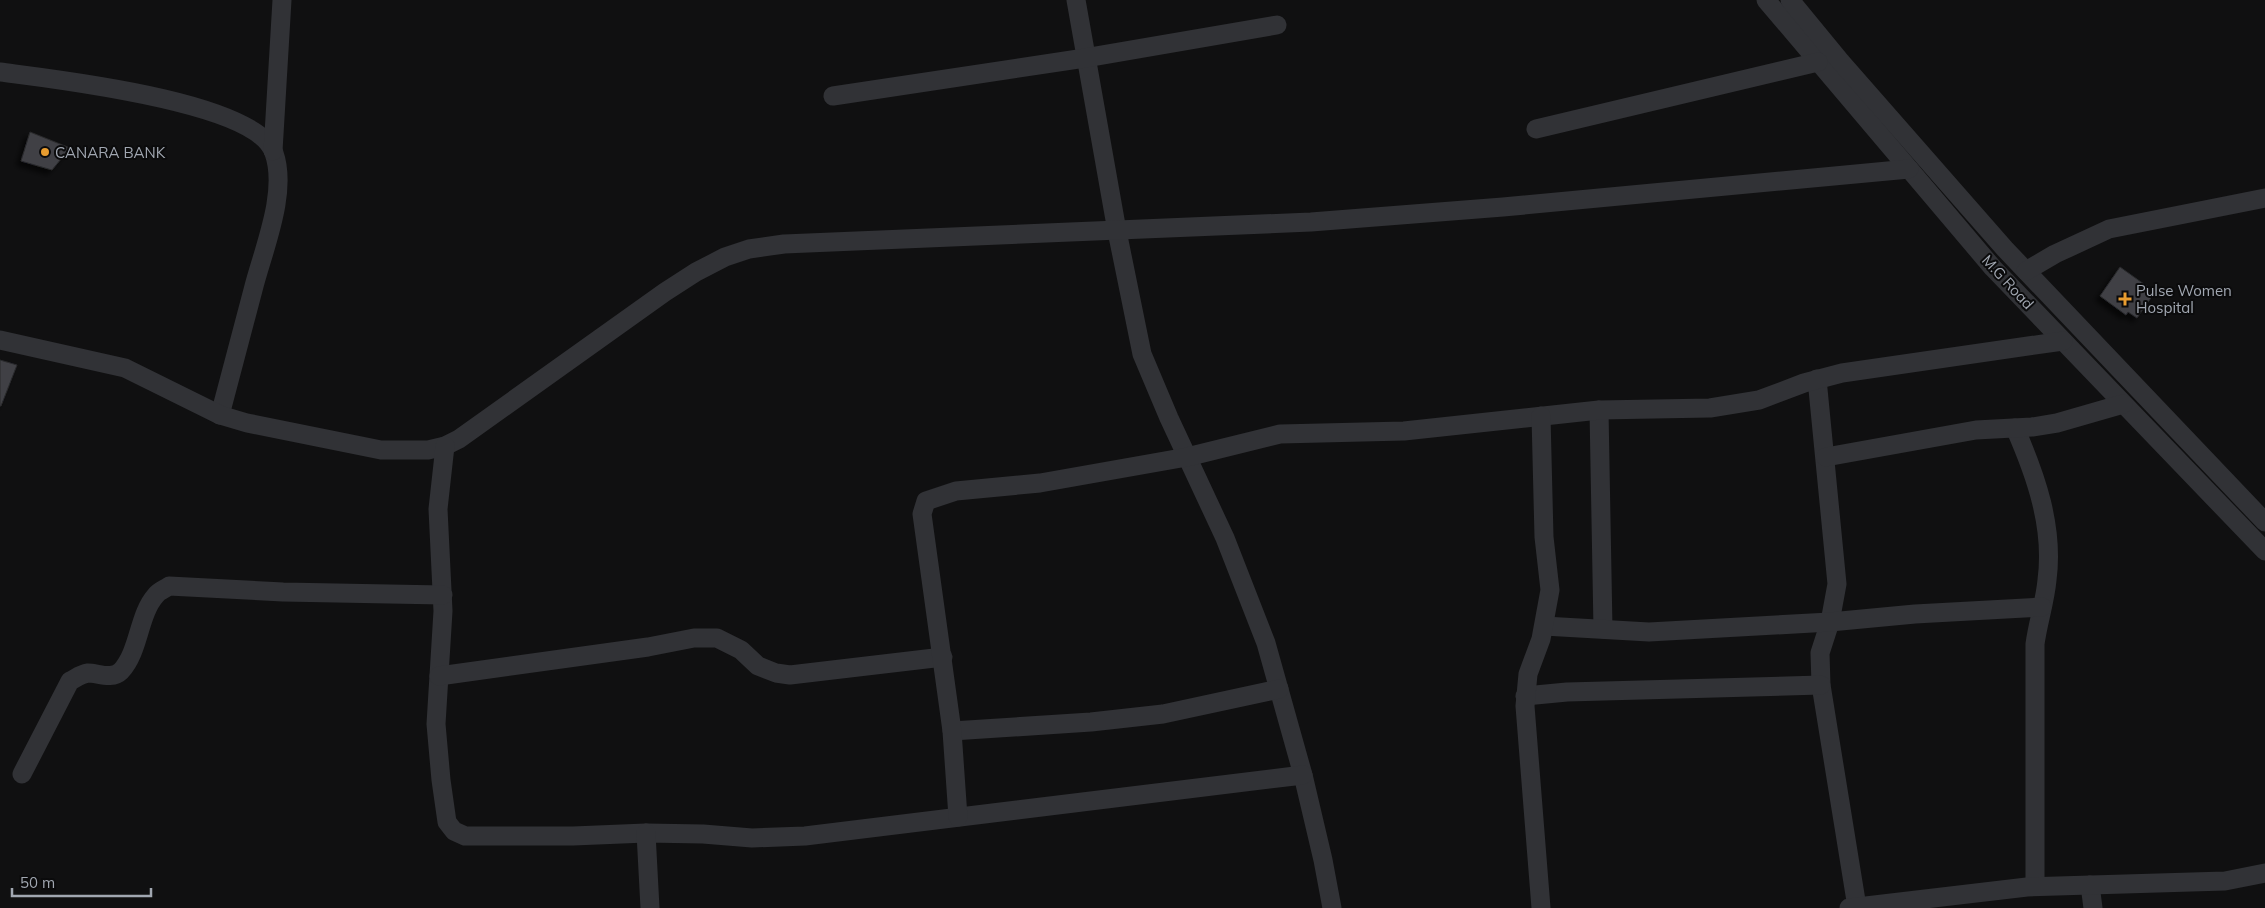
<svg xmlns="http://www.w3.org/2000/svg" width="2265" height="908" font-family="Mulish,sans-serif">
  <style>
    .building { fill: #3f4044; stroke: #2a2a2d; filter: url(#shadow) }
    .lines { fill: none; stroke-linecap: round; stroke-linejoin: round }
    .street { stroke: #313236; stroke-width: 19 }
    .poi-dot { fill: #e99d30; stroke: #0b0b0c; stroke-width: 2 }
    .labels { text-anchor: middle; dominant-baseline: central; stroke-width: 4; stroke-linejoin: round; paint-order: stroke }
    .poi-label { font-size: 15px; fill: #a1a7b1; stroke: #0b0b0c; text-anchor: start }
    .street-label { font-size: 15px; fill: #a1a7b1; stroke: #0b0b0c }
  </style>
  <defs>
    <filter id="shadow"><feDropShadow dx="-4.5" dy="4.5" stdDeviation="2.5" flood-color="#0009"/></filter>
  </defs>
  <rect width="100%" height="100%" fill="#101011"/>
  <g class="building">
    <path d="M30,132L70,148L52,170L21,161Z"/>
    <path d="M2120,267L2155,292L2137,318L2128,312L2126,315L2100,296Z"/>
    <path d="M0,360L17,365L1,406H0Z"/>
  </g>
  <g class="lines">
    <g class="street">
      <path d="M1076,0L1117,231L1142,354L1169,418L1225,538L1266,643L1303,775L1323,860L1332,908"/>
      <path d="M1766,0L1993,268L2265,551"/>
      <path d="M1790,0L1841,62L2005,249L2265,522"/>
      <path d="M0,72C52,79 256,101 274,153C288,193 263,250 253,290C242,331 231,373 220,415"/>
      <path d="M833,96L1085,58L1277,25"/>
      <path d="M1536,129L1818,62"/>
      <path d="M273,151L282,0"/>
      <path d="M2026,271L2055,254L2109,229L2265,198"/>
      <path d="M0,340L125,368L220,415L247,423L381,450H428L445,446L459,439L665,292L696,272L725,257L749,249L784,244L1311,222L1503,207L1909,169"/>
      <path d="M1817,379L1837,584L1830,622L1820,653L1821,685L1857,907"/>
      <path d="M1599,410L1603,629"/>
      <path d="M2015,428C2036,476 2054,527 2047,580C2045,602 2038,622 2035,644V886"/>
      <path d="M445,446L438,509L443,611L436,724L441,780L447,822L454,831L465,836H573L646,833L703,834L752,838L805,836L1303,775"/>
      <path d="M1826,457L1976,430L2032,427L2057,423L2123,404"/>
      <path d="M1544,626L1649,632L1830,622L1915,614L2042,607"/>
      <path d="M439,676L648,647L694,638H717L741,650L758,666L776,673L790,675L943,657"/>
      <path d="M1525,696L1567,692L1821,685"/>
      <path d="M952,731L1091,722L1163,714L1279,689"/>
      <path d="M22,774L70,681C76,678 81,674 88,673C98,673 112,680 121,671C140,650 138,615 156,595C159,591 165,589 169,586L283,592L443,595"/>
      <path d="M958,817L952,731L922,514L926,501L956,491L1040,483L1187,457L1280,434L1404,431L1599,410L1710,408L1759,400L1804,383L1842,373L2063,341"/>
      <path d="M646,833L650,908"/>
      <path d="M2090,885L2093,908"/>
      <path d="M1541,908L1525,706L1528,674L1541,639L1550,590L1544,537L1541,416"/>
      <path d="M1849,908L2027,887L2225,881L2265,873"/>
    </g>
  </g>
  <g class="poi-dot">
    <circle cx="45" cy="152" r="5"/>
    <path d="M2122.5 291.5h5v5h5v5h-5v5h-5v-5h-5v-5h5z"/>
  </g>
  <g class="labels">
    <g class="poi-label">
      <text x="55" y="152">CANARA BANK</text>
      <text x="2136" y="290">Pulse Women<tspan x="2136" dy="17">Hospital</tspan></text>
    </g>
    <g class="street-label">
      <text transform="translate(2008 282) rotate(47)">M.G Road</text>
    </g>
  </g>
  <path d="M12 888v8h139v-8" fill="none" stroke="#a1a7b1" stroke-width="2.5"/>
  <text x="20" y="888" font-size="15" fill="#a1a7b1" stroke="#0b0b0c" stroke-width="4" paint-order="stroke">50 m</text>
</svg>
